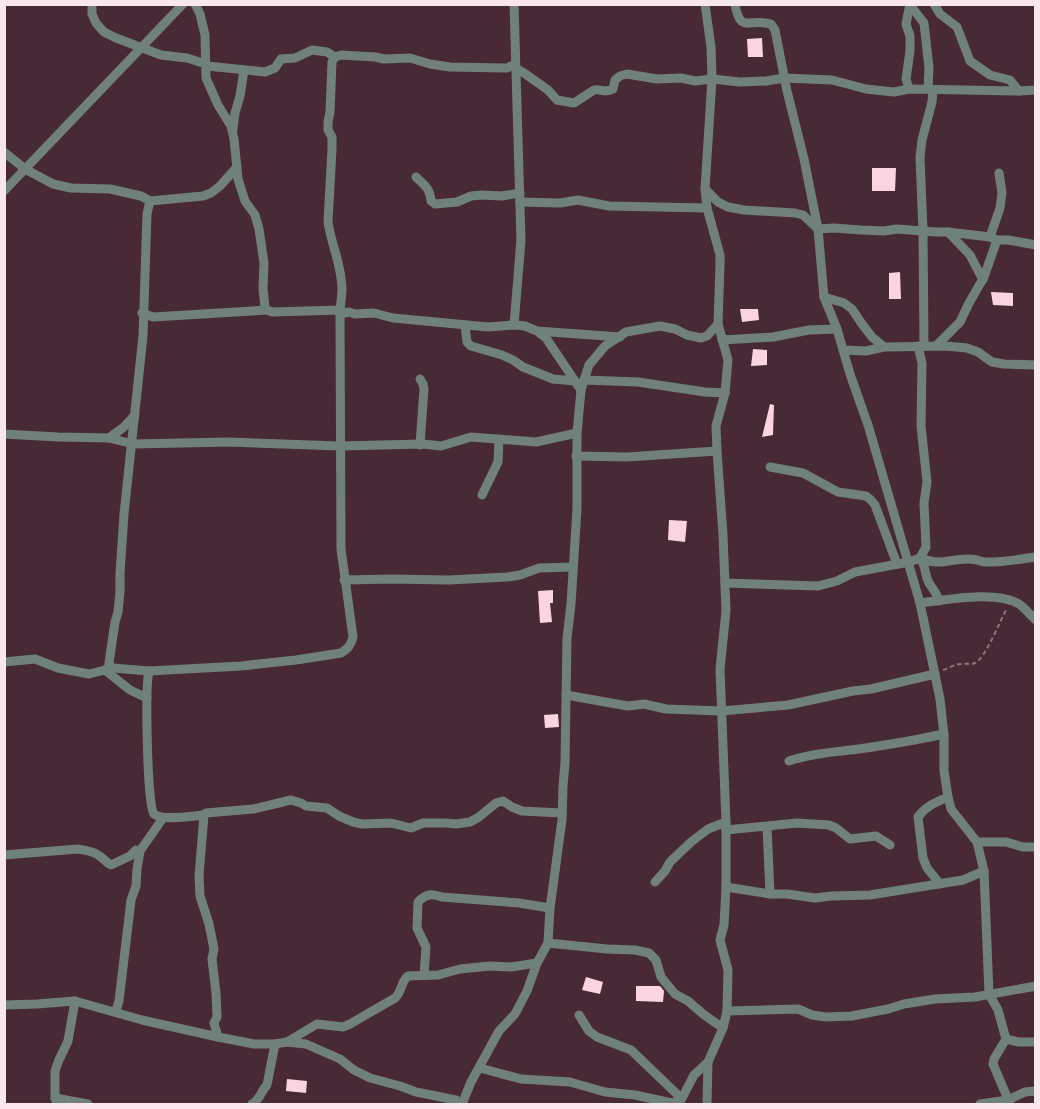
<svg xmlns="http://www.w3.org/2000/svg" width="1040" height="1109" font-family="Signika,sans-serif">
  <style>
    .building { fill: #fbd4e2 }
    .lines { fill: none; stroke-linecap: round; stroke-linejoin: round }
    .path { stroke: #8f757f; stroke-width: 2; stroke-dasharray: 4.5 3; stroke-linecap: butt }
    .street { stroke: #70817b; stroke-width: 9 }
  </style>
  <rect width="100%" height="100%" fill="#482a36"/>
  <g class="building">
    <path d="M762,38L763,57H748L747,39Z"/>
    <path d="M872,168H896L895,191H872Z"/>
    <path d="M900,272L901,299H889V273Z"/>
    <path d="M991,292L1013,293V306L993,305Z"/>
    <path d="M740,309H758L759,320L742,322Z"/>
    <path d="M753,349L767,350V365L751,366Z"/>
    <path d="M770,404L774,405L773,435L762,437Z"/>
    <path d="M669,520L687,521L685,542L668,540Z"/>
    <path d="M553,590V603H550L552,622L540,623L538,591Z"/>
    <path d="M558,714L559,727L545,728L544,715Z"/>
    <path d="M586,977L603,982L600,994L582,990Z"/>
    <path d="M636,986H660L664,991L663,1002L636,1001Z"/>
    <path d="M287,1079L307,1081L306,1093L286,1091Z"/>
  </g>
  <g class="lines">
    <path class="path" d="M943,670C949,668 955,664 961,664C966,663 971,665 975,663C985,659 1000,621 1006,610"/>
    <g class="street">
      <path d="M92,4V14L96,23L104,32L116,38L161,55L187,58L206,64"/>
      <path d="M195,4L200,14L205,35L206,78L218,105L231,126L234,139L238,179L245,201L255,215L259,229L264,263L263,289L265,307L267,310L272,312L340,310"/>
      <path d="M514,4L521,240L514,325"/>
      <path d="M735,4C740,34 749,18 771,24L775,30L787,91L804,159L818,229L824,297L837,329L850,374L868,425L920,603L940,699L944,735V771L948,797L951,809L977,842L984,871L989,994L998,1010L1006,1039L994,1059L993,1064L1010,1104"/>
      <path d="M934,4L940,14L957,27L970,61L990,75L1010,80L1019,91"/>
      <path d="M910,5L924,23L929,68L928,89"/>
      <path d="M207,66L265,72L275,68L281,59L295,58L312,50L327,52L335,57"/>
      <path d="M515,68L524,73L548,90L557,100L574,103L594,90C601,88 604,94 613,89L615,80L620,76L627,74L657,79L681,78L695,81L712,79L740,82L766,81L784,78L832,80L866,89L894,92L909,89L1019,91L1036,90"/>
      <path d="M909,89L906,79L910,51V36L906,24L910,4"/>
      <path d="M233,129L235,113L240,96L244,70"/>
      <path d="M4,152L25,169L53,184L71,188L110,189L141,196L150,201L203,196L211,193L220,186L237,167"/>
      <path d="M416,177C425,186 430,188 431,201L435,204L457,202L471,196L482,195L502,196L520,193"/>
      <path d="M705,189L718,202L728,207L744,210L795,213L803,215L818,229L834,228L861,230L884,231L897,229L936,232H948L990,237L997,240H1008L1036,245"/>
      <path d="M4,191L183,4"/>
      <path d="M520,202L560,203L578,200L609,206L707,208"/>
      <path d="M948,232L970,255L983,280"/>
      <path d="M990,237L1000,208L1002,193L999,173"/>
      <path d="M824,297L844,303L852,309L862,324L872,337L884,347"/>
      <path d="M142,313L153,317L267,310"/>
      <path d="M340,314L349,312L355,314L374,313L393,318L488,327L514,325L525,326L537,331L546,338L581,390"/>
      <path d="M465,325L467,342L471,346L502,355L513,360L523,367L553,379L575,381"/>
      <path d="M537,331L620,337"/>
      <path d="M722,340L773,337L809,330L837,329"/>
      <path d="M924,346L923,231L920,157L922,140L932,102L933,90"/>
      <path d="M936,346L960,322L969,303L984,277L997,240"/>
      <path d="M843,350L866,351L884,347L946,346L967,348L978,352L992,362L1004,364L1036,365"/>
      <path d="M584,380L638,382L705,392L725,393"/>
      <path d="M4,434L58,437L109,438L133,444L228,442L340,446L423,444L441,446L471,437L536,442L577,433"/>
      <path d="M109,438L124,427L135,415"/>
      <path d="M420,445L424,389L423,384L420,379"/>
      <path d="M576,456L627,457L717,451"/>
      <path d="M770,467L803,473L838,492L866,496L871,500L875,505L897,564"/>
      <path d="M482,495L498,462L499,439"/>
      <path d="M920,558C941,567 950,558 970,559C975,559 980,561 984,562C1001,563 1019,559 1036,557"/>
      <path d="M920,558C927,568 924,574 929,583C934,591 936,591 939,601"/>
      <path d="M344,580L392,579L449,580L507,577L520,575L539,568L573,567"/>
      <path d="M725,583L818,586L837,581L855,572L909,562L920,558L926,547L924,503L927,482L921,426L922,363L918,346"/>
      <path d="M920,603C946,600 996,590 1019,604C1025,608 1030,615 1036,620"/>
      <path d="M4,662L35,659L58,668L89,674L105,670L110,666L113,668L149,671L241,666L296,660L341,653C348,649 351,645 353,637L341,549L340,314C340,306 342,297 342,289C342,266 331,244 328,222L332,149V137L328,130V122L330,112L332,62L335,57L341,55L375,57L384,59L410,58L430,64L450,67L507,68L515,64"/>
      <path d="M110,666L109,663L115,622L118,612L120,592V573L124,514L143,336L147,214L150,201"/>
      <path d="M105,670L130,690L147,698"/>
      <path d="M149,671C145,686 147,806 154,814C161,821 193,816 204,815"/>
      <path d="M566,695L628,706L644,704L666,709L721,711L788,705L853,691L871,689L935,674"/>
      <path d="M789,761C812,753 836,752 859,749C886,745 912,741 939,735H944"/>
      <path d="M767,827L770,894"/>
      <path d="M726,830L797,823L829,825L836,828L850,839L876,836L890,845"/>
      <path d="M977,842H1006L1023,847H1036"/>
      <path d="M140,851L163,818"/>
      <path d="M4,855L78,849C84,850 93,851 98,855C104,858 105,862 111,865L130,856L136,850L140,851L137,869L136,886L131,900L119,1001L116,1011"/>
      <path d="M655,882L665,871L670,862L691,842L708,829L726,822"/>
      <path d="M940,884L927,868L923,858L918,817C926,806 936,802 948,797"/>
      <path d="M726,887L770,894H787L815,898L831,896L870,895L963,880L984,871"/>
      <path d="M548,943L607,949L635,950L649,953L656,960L661,977L675,994L688,1001L703,1014L723,1028"/>
      <path d="M424,975L426,947L417,928L418,902C426,894 431,893 442,897L519,903L550,908"/>
      <path d="M4,1005L37,1004L75,1001L142,1020L218,1037L254,1044H275L287,1042L306,1044L340,1059L354,1070L370,1078L400,1086L416,1092L456,1100L459,1104"/>
      <path d="M727,1011L798,1009L812,1015L826,1017L852,1016L888,1009L904,1004L935,999L975,997L1036,986"/>
      <path d="M579,1015L589,1031L597,1037L631,1050L681,1098"/>
      <path d="M218,1037L214,1023L217,1017L216,993L212,959L214,949L209,924L200,896L199,876L204,815L206,813L253,809L291,800L301,803L306,806L327,808L339,816L353,822L362,824L391,823L411,828L423,823H446L456,824L470,822L479,817L496,803L503,801L512,807L522,811L562,813"/>
      <path d="M1006,1039L1019,1042H1036"/>
      <path d="M287,1042L317,1024L343,1027L350,1024L395,998C402,992 401,981 408,976L438,975L460,969L490,966L511,967L537,963"/>
      <path d="M480,1068L521,1079L570,1082L605,1092L635,1095L672,1103L677,1102L678,1097"/>
      <path d="M55,1098L88,1104"/>
      <path d="M57,1104L55,1098V1071L59,1060L68,1041L75,1001"/>
      <path d="M252,1104C260,1100 261,1091 267,1085L275,1044"/>
      <path d="M462,1104L471,1082L499,1031L515,1014L527,991L537,963L548,943L550,908L562,820L563,786L565,763L567,638L571,604L577,509V433L581,390L584,380L589,365L605,346L626,332L660,326L675,329L687,335L701,338L707,336L718,324"/>
      <path d="M679,1104L694,1075L708,1062L723,1028L727,1011L728,970L720,940L724,925L726,887V822L720,669L726,611L723,535L717,451L716,426L725,393L728,360L718,324L720,265V255L707,208L705,189L712,79L711,47L705,4"/>
      <path d="M707,1104L708,1062"/>
      <path d="M980,1104L1008,1100L1025,1092L1036,1091"/>
    </g>
  </g>
  <rect width="1040" height="1109" fill="none" stroke="#fae6ed" stroke-width="12"/>
</svg>
